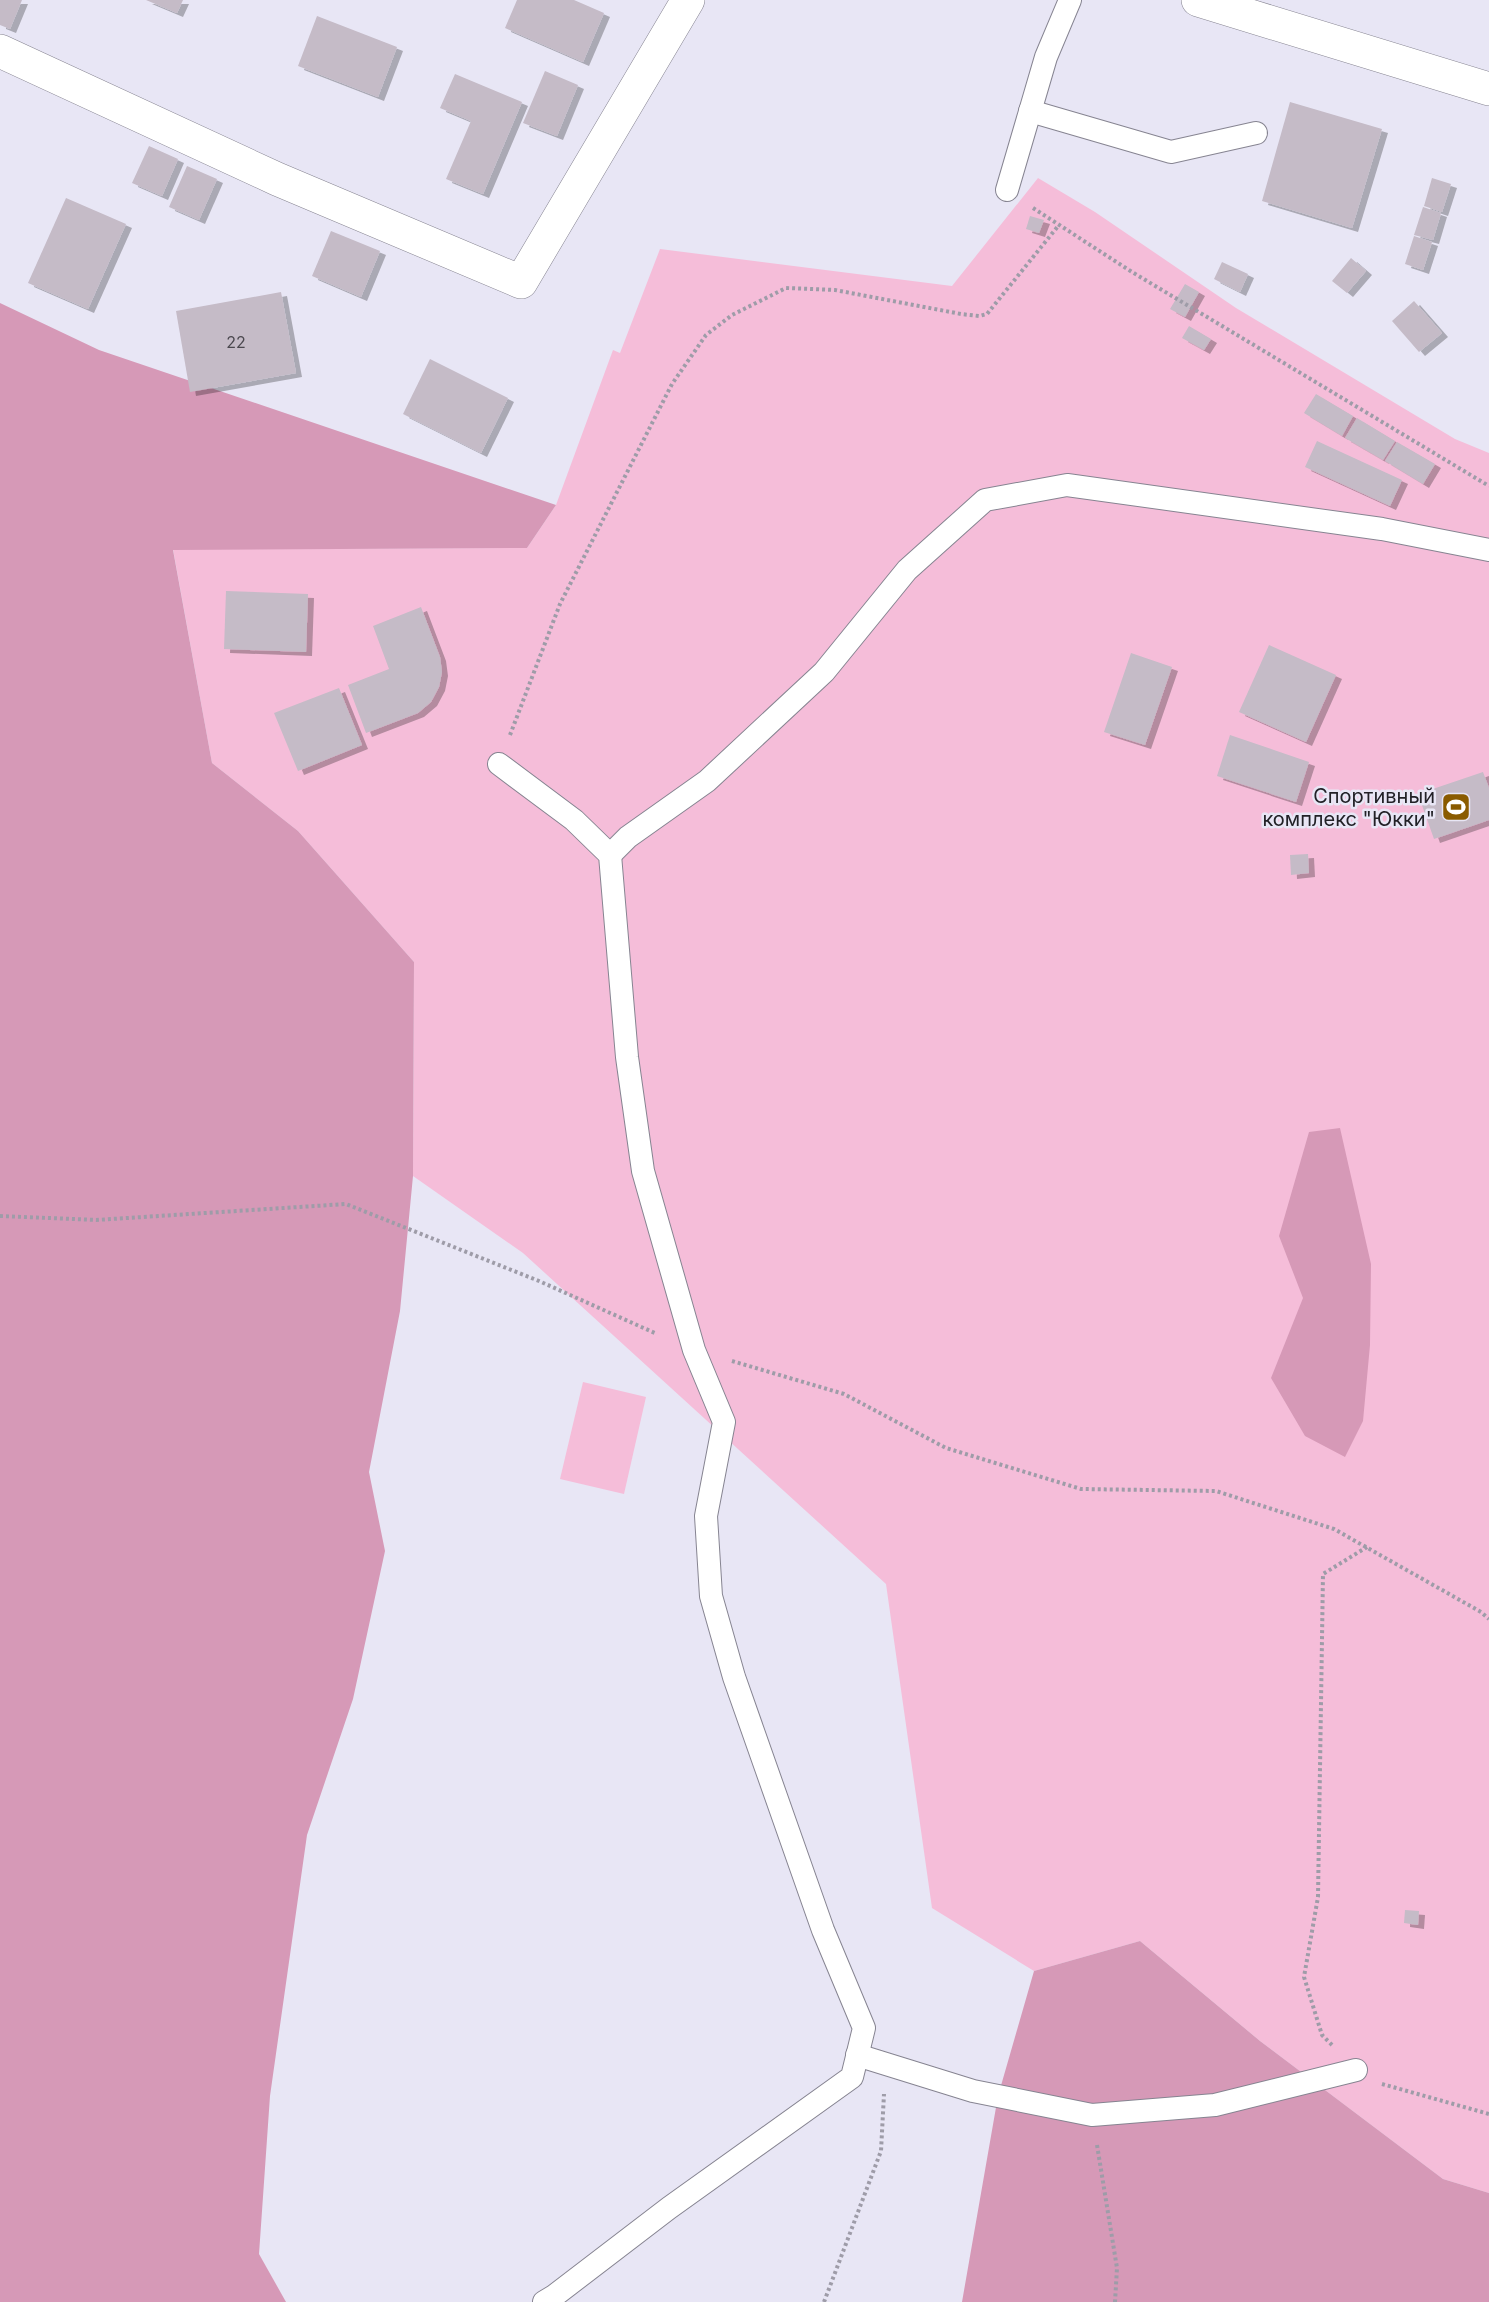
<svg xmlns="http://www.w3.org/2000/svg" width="1489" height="2302" font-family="Inter,sans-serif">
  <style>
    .green { fill: #f5bdd9 }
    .forest { fill: #d699b7 }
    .building { fill: #c5bbc7; filter: url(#shadow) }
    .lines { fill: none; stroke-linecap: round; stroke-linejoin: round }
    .lane-casing { stroke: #868491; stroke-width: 24 }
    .street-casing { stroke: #868491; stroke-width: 34 }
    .secondary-casing { stroke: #868491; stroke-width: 34 }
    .path { stroke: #9e9ca8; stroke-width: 4; stroke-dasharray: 3 3; stroke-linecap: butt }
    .lane { stroke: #fff; stroke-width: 22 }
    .street { stroke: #fff; stroke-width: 33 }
    .secondary { stroke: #fff; stroke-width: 33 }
    .labels { text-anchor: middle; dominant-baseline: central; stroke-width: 5; stroke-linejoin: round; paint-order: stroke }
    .number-label { font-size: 16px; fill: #4b484f }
    .poi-label { font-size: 20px; fill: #222127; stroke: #e8e6f5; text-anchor: end }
  </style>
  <defs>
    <filter id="shadow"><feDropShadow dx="6" dy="4" stdDeviation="0" flood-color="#0004"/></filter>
  </defs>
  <rect width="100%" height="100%" fill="#e8e6f5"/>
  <g class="green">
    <path d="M1038,178L1095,212L1236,308L1455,439L1489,453V2193L1443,2179L1260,2041L1140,1941L1034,1971L932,1908L886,1584L523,1253L413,1176L414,962L298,831L212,763L173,549L527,548L556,505L613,350L620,353L660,249L952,286Z"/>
    <path d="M583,1382L646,1397L624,1494L560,1479Z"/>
  </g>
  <g class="forest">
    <path d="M0,303L99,350L556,505L527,548L173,550L212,763L298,831L414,962L413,1176L400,1311L369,1472L385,1551L353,1699L307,1835L270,2096L259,2254L286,2302H0Z"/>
    <path d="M1340,1128L1371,1264L1370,1345L1363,1421L1345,1457L1305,1436L1271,1378L1303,1298L1279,1236L1309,1132Z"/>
    <path d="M1140,1941L1260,2041L1443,2179L1489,2193V2302H962L998,2096L1034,1971Z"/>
  </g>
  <g class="building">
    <path d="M0,0H22L10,29L0,25Z"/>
    <path d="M146,0H183L177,13Z"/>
    <path d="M517,0H574L604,13L583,62L505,28Z"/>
    <path d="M317,16L397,47L378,97L298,66Z"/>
    <path d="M545,71L578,85L557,136L523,123Z"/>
    <path d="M455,74L522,102L483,194L446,179L471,121L440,108Z"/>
    <path d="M1290,102L1382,129L1352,228L1262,201Z"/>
    <path d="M149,146L178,159L162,196L132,183Z"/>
    <path d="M187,166L217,179L199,220L169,207Z"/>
    <path d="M1432,178L1451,184L1442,212L1424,206Z"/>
    <path d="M66,198L126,224L88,309L28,283Z"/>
    <path d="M1423,207L1441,213L1433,240L1414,235Z"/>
    <path d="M1030,216L1044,220L1039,233L1026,229Z"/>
    <path d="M331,231L380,251L361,297L312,276Z"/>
    <path d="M1414,236L1432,242L1423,270L1405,264Z"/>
    <path d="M1351,258L1366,271L1347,293L1332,281Z"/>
    <path d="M1222,262L1248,274L1240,292L1214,279Z"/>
    <path d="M1185,284L1199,292L1185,317L1170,309Z"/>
    <path d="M281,292L296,373L190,392L176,311Z"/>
    <path d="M1414,301L1442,333L1419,352L1392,321Z"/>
    <path d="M1189,326L1211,339L1204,350L1182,338Z"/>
    <path d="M430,359L508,398L481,453L403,414Z"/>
    <path d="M1316,394L1353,416L1342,436L1304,413Z"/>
    <path d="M1357,418L1395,441L1383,460L1345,438Z"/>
    <path d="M1317,441L1402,480L1390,506L1305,467Z"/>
    <path d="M1397,442L1435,464L1423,484L1385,461Z"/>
    <path d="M226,591L308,594L306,652L224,649Z"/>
    <path d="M421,607L440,657L442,672L439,687L431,702L418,713L366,733L348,685L389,669L373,626Z"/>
    <path d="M1269,645L1336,675L1306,742L1239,712Z"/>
    <path d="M1131,653L1172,667L1145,745L1104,732Z"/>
    <path d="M339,688L362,745L298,771L274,713Z"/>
    <path d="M1230,735L1309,762L1296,802L1217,776Z"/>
    <path d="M1483,772L1489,788V820L1434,839L1418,794Z"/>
    <path d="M1308,854L1309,873L1291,875L1290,855Z"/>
    <path d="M1405,1910L1419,1911L1418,1925L1404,1923Z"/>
  </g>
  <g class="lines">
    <g class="lane-casing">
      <g id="lane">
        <path d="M1030,111L1171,152L1256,133"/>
        <path d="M1007,190L1046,57L1070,0"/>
        <path d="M499,764L574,820L610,855L627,1057L643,1171L694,1350L724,1422L706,1516L711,1596L734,1677L823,1930L864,2028L852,2077L669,2208L554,2296L544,2302"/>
        <path d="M610,855L628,837L707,781L824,672L907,570L985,500L1067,485L1382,529L1489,550"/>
        <path d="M857,2055L973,2091L1092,2115L1215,2105L1356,2070"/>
      </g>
    </g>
    <g class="street-casing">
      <path id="street" d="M0,51L277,179L521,282L688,0"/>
    </g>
    <g class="secondary-casing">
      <path id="secondary" d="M1198,0L1489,89"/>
    </g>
    <g class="path">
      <path d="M1033,208L1132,272L1489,486"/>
      <path d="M510,735L560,604L672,384L706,335L732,315L786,288L835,290L961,314L979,316L987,314L1059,225"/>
      <path d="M0,1216L96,1220L346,1204L539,1281L657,1334"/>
      <path d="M732,1361L844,1394L946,1448L1081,1489L1216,1491L1334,1529L1481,1612L1489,1619"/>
      <path d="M1332,2045L1322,2035L1304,1977L1318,1897L1323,1574L1367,1547"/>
      <path d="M1382,2084L1489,2114"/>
      <path d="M1097,2145L1117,2268L1115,2302"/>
      <path d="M824,2302L881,2151L884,2094"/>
    </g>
    <use href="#lane" class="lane"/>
    <use href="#street" class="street"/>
    <use href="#secondary" class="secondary"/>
  </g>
  <defs>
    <g id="stadium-square" transform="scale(1.5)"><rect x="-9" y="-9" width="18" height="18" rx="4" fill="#8a5b00" stroke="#e8e6f5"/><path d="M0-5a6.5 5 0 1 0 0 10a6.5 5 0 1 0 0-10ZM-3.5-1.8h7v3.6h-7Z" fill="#fff"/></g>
  </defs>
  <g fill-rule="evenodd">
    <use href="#stadium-square" x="1456" y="807"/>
  </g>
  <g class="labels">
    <g class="number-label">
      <text x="236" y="342">22</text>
    </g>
    <g class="poi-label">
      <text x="1435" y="796">Спортивный<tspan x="1435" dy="23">комплекс "Юкки"</tspan></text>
    </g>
  </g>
</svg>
